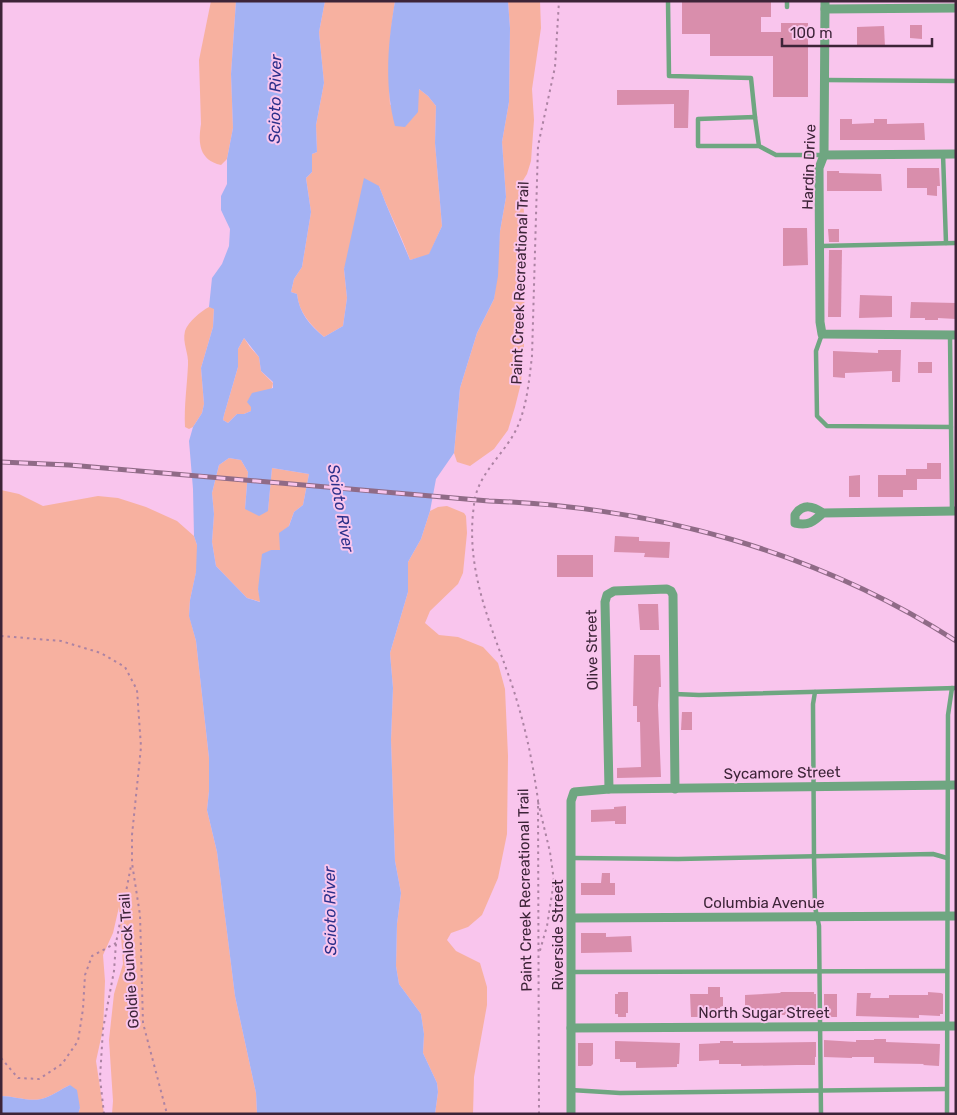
<svg xmlns="http://www.w3.org/2000/svg" width="957" height="1115" font-family="Rubik,sans-serif">
  <style>
    .green { fill: #f7b1a0 }
    .water { fill: #a4b2f3; fill-rule: evenodd }
    .building { fill: #d98eac }
    .lines { fill: none; stroke-linecap: round; stroke-linejoin: round }
    .path { stroke: #ac83a3; stroke-width: 2; stroke-dasharray: 2.5 4; stroke-linecap: butt }
    .lane { stroke: #6fa681; stroke-width: 4.5 }
    .street { stroke: #6fa681; stroke-width: 9 }
    .rail-casing { stroke: #906b87; stroke-width: 5 }
    .rail { stroke: #f9c5ed; stroke-width: 3; stroke-dasharray: 9; stroke-linecap: butt }
    .labels { text-anchor: middle; dominant-baseline: central; stroke-width: 4; stroke-linejoin: round; paint-order: stroke }
    .street-label { font-size: 15px; fill: #3d2438; stroke: #f9c5ed }
    .water-label { font-size: 16px; font-style: italic; fill: #2c308a; stroke: #f9c5ed }
  </style>
  <rect width="100%" height="100%" fill="#f9c5ed"/>
  <g class="green">
    <path d="M211,1H236L231,74L233,128L227,159L221,165C199,160 198,143 201,124L199,60Z"/>
    <path d="M325,1H395C389,36 388,70 390,105L419,89L428,96L436,106L435,143L442,226L429,255L410,260C401,234 388,211 379,186L344,269L347,298L343,326L324,337C310,324 299,313 297,294L291,292L294,279L302,267L311,212L306,178L312,172V154L317,152L316,125L324,83L319,32Z"/>
    <path d="M508,1H540L541,28L532,89L534,120L531,161L527,174L522,182L525,229L524,346L521,383L515,407L508,430L494,449L470,466L457,462L454,453L460,388L477,333L494,299L500,231L506,197L502,142L509,102L510,28Z"/>
    <path d="M209,307L214,308L213,327L201,368L204,404L202,413L193,427L189,429L185,427C184,405 187,387 188,365C189,353 182,343 185,331C188,322 201,311 209,307Z"/>
    <path d="M244,338L250,347L259,357L261,371L273,383L272,388L251,407V411L244,414H237L228,423L223,420L224,415L238,367V349Z"/>
    <path d="M229,458L241,460L248,472L245,509L268,510L272,468L309,474L303,505L294,512L280,550H271L258,589L261,602L247,598L216,566L212,542L214,514L212,493L219,465Z"/>
    <path d="M1,490L19,494L43,506L98,496L118,498L146,507L177,521L194,536L197,545V568L190,600L189,615L196,641L209,758V791L207,810L217,852L235,996L256,1093L257,1114H112L113,1101L109,1040L114,994L123,964L119,907L113,933L103,955L105,981L104,1007L103,1029L96,1061L104,1114H78L80,1108L70,1085C61,1089 51,1097 41,1099C29,1102 14,1096 1,1096Z"/>
    <path d="M447,506L464,513L466,516L467,533L463,573L458,584L430,611L425,623L439,635L458,637L483,647L498,663L505,689L508,756L507,834L498,878L482,915L468,927L451,933L447,940L456,951L480,963L487,987V1005L474,1077L473,1114H435L438,1092L437,1083L423,1053L424,1034L421,1014L399,984L396,966L397,924L401,893L395,861L391,740L393,688L390,653L408,592V562L421,539L430,511L438,507Z"/>
  </g>
  <g class="water">
    <path d="M236,1H325L319,32L324,83L316,125L317,152L312,154V172L306,178L311,212L302,267L294,279L291,292L297,294C299,313 310,325 324,337L343,326L347,298L344,269L364,178L379,186C388,211 400,235 410,260L429,254L442,226L435,143L436,106L428,96L419,89L418,112L405,127L395,126C384,85 388,42 395,1H508L510,28L509,102L502,142L506,197L500,231L498,276L494,299L477,333L460,388L454,453L436,479L430,511L421,539L408,562V592L390,653L393,688L391,740L395,861L401,893L397,924L396,966L399,984L421,1014L424,1034L423,1053L437,1083L438,1092L435,1114H257L256,1093L235,996L217,852L207,810L209,791V758L196,641L189,616L190,600L196,572L197,545L194,536L193,489L189,441L193,427L202,413L204,404L201,368L213,327L214,309L209,307L212,278L222,264L229,246L230,229L221,210V196L227,184V159L233,128L231,74ZM244,338L259,357L261,371L273,382V388L252,393L247,402L251,407V411L244,414H237L228,423L223,420L224,415L238,367V349ZM229,458L241,460L248,472L245,509L259,516L268,511L272,468L309,474L303,505L294,512L289,526L279,533L280,550H271L262,554L258,589L260,602L247,598L216,566L212,542L214,514L212,493L219,465Z"/>
    <path d="M70,1085L77,1090L80,1108L78,1114H1V1096C14,1096 29,1102 41,1099C51,1097 61,1089 70,1085Z"/>
  </g>
  <g class="building">
    <path d="M682,1H771V17H761V32H781V23H808V97H773V56H710V34H682Z"/>
    <path d="M910,25H922V39L910,38Z"/>
    <path d="M884,26L885,47H857V27Z"/>
    <path d="M617,90H689L688,128H674V104L617,105Z"/>
    <path d="M840,119H852V124L874,123V119H887V124L924,123L925,140H840Z"/>
    <path d="M907,168H939L940,186H937V196L927,195V188H907Z"/>
    <path d="M827,171H839V173L881,174L882,191H827Z"/>
    <path d="M783,228H807L808,265L783,266Z"/>
    <path d="M828,229H839V242H829Z"/>
    <path d="M829,250H842L841,317H828Z"/>
    <path d="M860,295L892,296V317L859,318Z"/>
    <path d="M911,302L956,303V319L938,318V320H925V318H910Z"/>
    <path d="M878,350H901L900,382H892V371L845,373V378L833,377V351L878,353Z"/>
    <rect x="918" y="362" width="14" height="11"/>
    <path d="M927,463H941V479H917V490H903V497H878V475H906V469H927Z"/>
    <path d="M860,475V497H849V476Z"/>
    <path d="M615,536L639,537V541L670,542L669,558L644,557L645,553L614,552Z"/>
    <rect x="557" y="555" width="36" height="22"/>
    <path d="M638,604H658L659,630H640Z"/>
    <path d="M634,655H660L661,687H659L658,705L661,777L617,778V768L641,767L640,722H637V706H633Z"/>
    <path d="M682,712H692V730H681Z"/>
    <path d="M626,806V824H615V821L591,822V810L614,809V807Z"/>
    <path d="M602,873H610V883H615V895H581V883H601Z"/>
    <path d="M581,933H606V937L631,936L632,952L581,953Z"/>
    <path d="M708,987H720V997H723V1006L720,1007V1017H691L690,994H708Z"/>
    <path d="M618,992H628V1013H626V1017H618V1014H615V994H618Z"/>
    <path d="M781,992H814V994H816V1015H776V1016L745,1018V995L780,993Z"/>
    <path d="M928,992L941,993L943,994V1014H940V1016L919,1015V1018L856,1016L857,993H871L870,998H889V995H928Z"/>
    <rect x="824" y="994" width="13" height="23"/>
    <path d="M874,1039H886V1042L940,1044L939,1066L923,1065L924,1064L874,1063V1057H852V1058L824,1057V1040L856,1042V1040H874Z"/>
    <path d="M615,1041L680,1043L679,1064H677V1067L636,1068V1062H620V1059H615Z"/>
    <path d="M720,1041H733V1043L816,1042V1057H815V1065H797L741,1066V1064H719V1060L699,1061V1044L720,1043Z"/>
    <path d="M578,1043H593V1064L591,1066H578Z"/>
  </g>
  <g class="lines">
    <g class="path">
      <path d="M1,636L61,641L101,653L125,667L137,690L141,747L132,835V863L140,915L143,1023L167,1114"/>
      <path d="M538,802L550,852L554,881L547,926L539,954"/>
      <path d="M1,1058L18,1078L39,1079L62,1064L78,1041L83,1009L85,975L92,956L116,943"/>
      <path d="M104,1114L100,1078L103,1029L114,971L116,943L131,866"/>
      <path d="M539,1114L538,800C532,758 525,725 512,685C492,627 467,576 473,513C474,507 474,500 476,494C483,470 505,452 516,430C527,407 529,381 532,356L538,146L555,67L559,1"/>
    </g>
    <g class="lane">
      <path d="M668,1L669,76L751,78L755,117"/>
      <path d="M787,1V7"/>
      <path d="M825,80L956,81"/>
      <path d="M759,146L755,117L698,119V146H759L776,155H824"/>
      <path d="M943,154L946,243"/>
      <path d="M821,246L956,243"/>
      <path d="M822,334L816,351L817,416L827,426L951,427"/>
      <path d="M950,335L952,511"/>
      <path d="M815,692L813,704L814,857L815,907L819,926L821,1114"/>
      <path d="M675,694L699,695L956,688"/>
      <path d="M572,858L678,859L933,854L947,858"/>
      <path d="M572,972L947,971"/>
      <path d="M571,1090L620,1093L946,1089"/>
      <path d="M947,1114L948,715L952,688"/>
    </g>
    <g class="street">
      <path d="M825,1L824,155L819,168L820,322L822,334L956,335"/>
      <path d="M825,9L956,8"/>
      <path d="M824,155L956,154"/>
      <path d="M823,513C813,522 809,526 795,523V515C803,503 813,506 823,513L956,511"/>
      <path d="M609,789L605,602L607,595L614,591L667,589L671,591L673,595L675,789"/>
      <path d="M572,918L956,916"/>
      <path d="M571,1028L956,1026"/>
      <path d="M571,1114V801L574,792L609,789L956,785"/>
    </g>
    <g class="rail-casing">
      <path id="rail" d="M1,462L69,465L489,501C653,507 817,551 956,641"/>
    </g>
    <use href="#rail" class="rail"/>
  </g>
  <g class="labels">
    <g class="street-label">
      <text transform="translate(809 167) rotate(-88)">Hardin Drive</text>
      <text transform="translate(520 283) rotate(-88)">Paint Creek Recreational Trail</text>
      <text transform="translate(592 650) rotate(-91)">Olive Street</text>
      <text transform="translate(782 773) rotate(-1)">Sycamore Street</text>
      <text transform="translate(525 890) rotate(-91)">Paint Creek Recreational Trail</text>
      <text x="764" y="903">Columbia Avenue</text>
      <text transform="translate(558 935) rotate(-90)">Riverside Street</text>
      <text transform="translate(129 961) rotate(-94)">Goldie Gunlock Trail</text>
      <text x="764" y="1013">North Sugar Street</text>
    </g>
    <g class="water-label">
      <text transform="translate(275 99) rotate(-89)">Scioto River</text>
      <text transform="translate(341 508) rotate(80)">Scioto River</text>
      <text transform="translate(330 911) rotate(-91)">Scioto River</text>
    </g>
  </g>
  <rect width="957" height="1115" fill="none" stroke="#3d2438" stroke-width="5"/>
  <path d="M782 38v8h150v-8" fill="none" stroke="#3d2438" stroke-width="2.5"/>
  <text x="790" y="38" font-size="15" fill="#3d2438" stroke="#f9c5ed" stroke-width="4" paint-order="stroke">100 m</text>
</svg>
